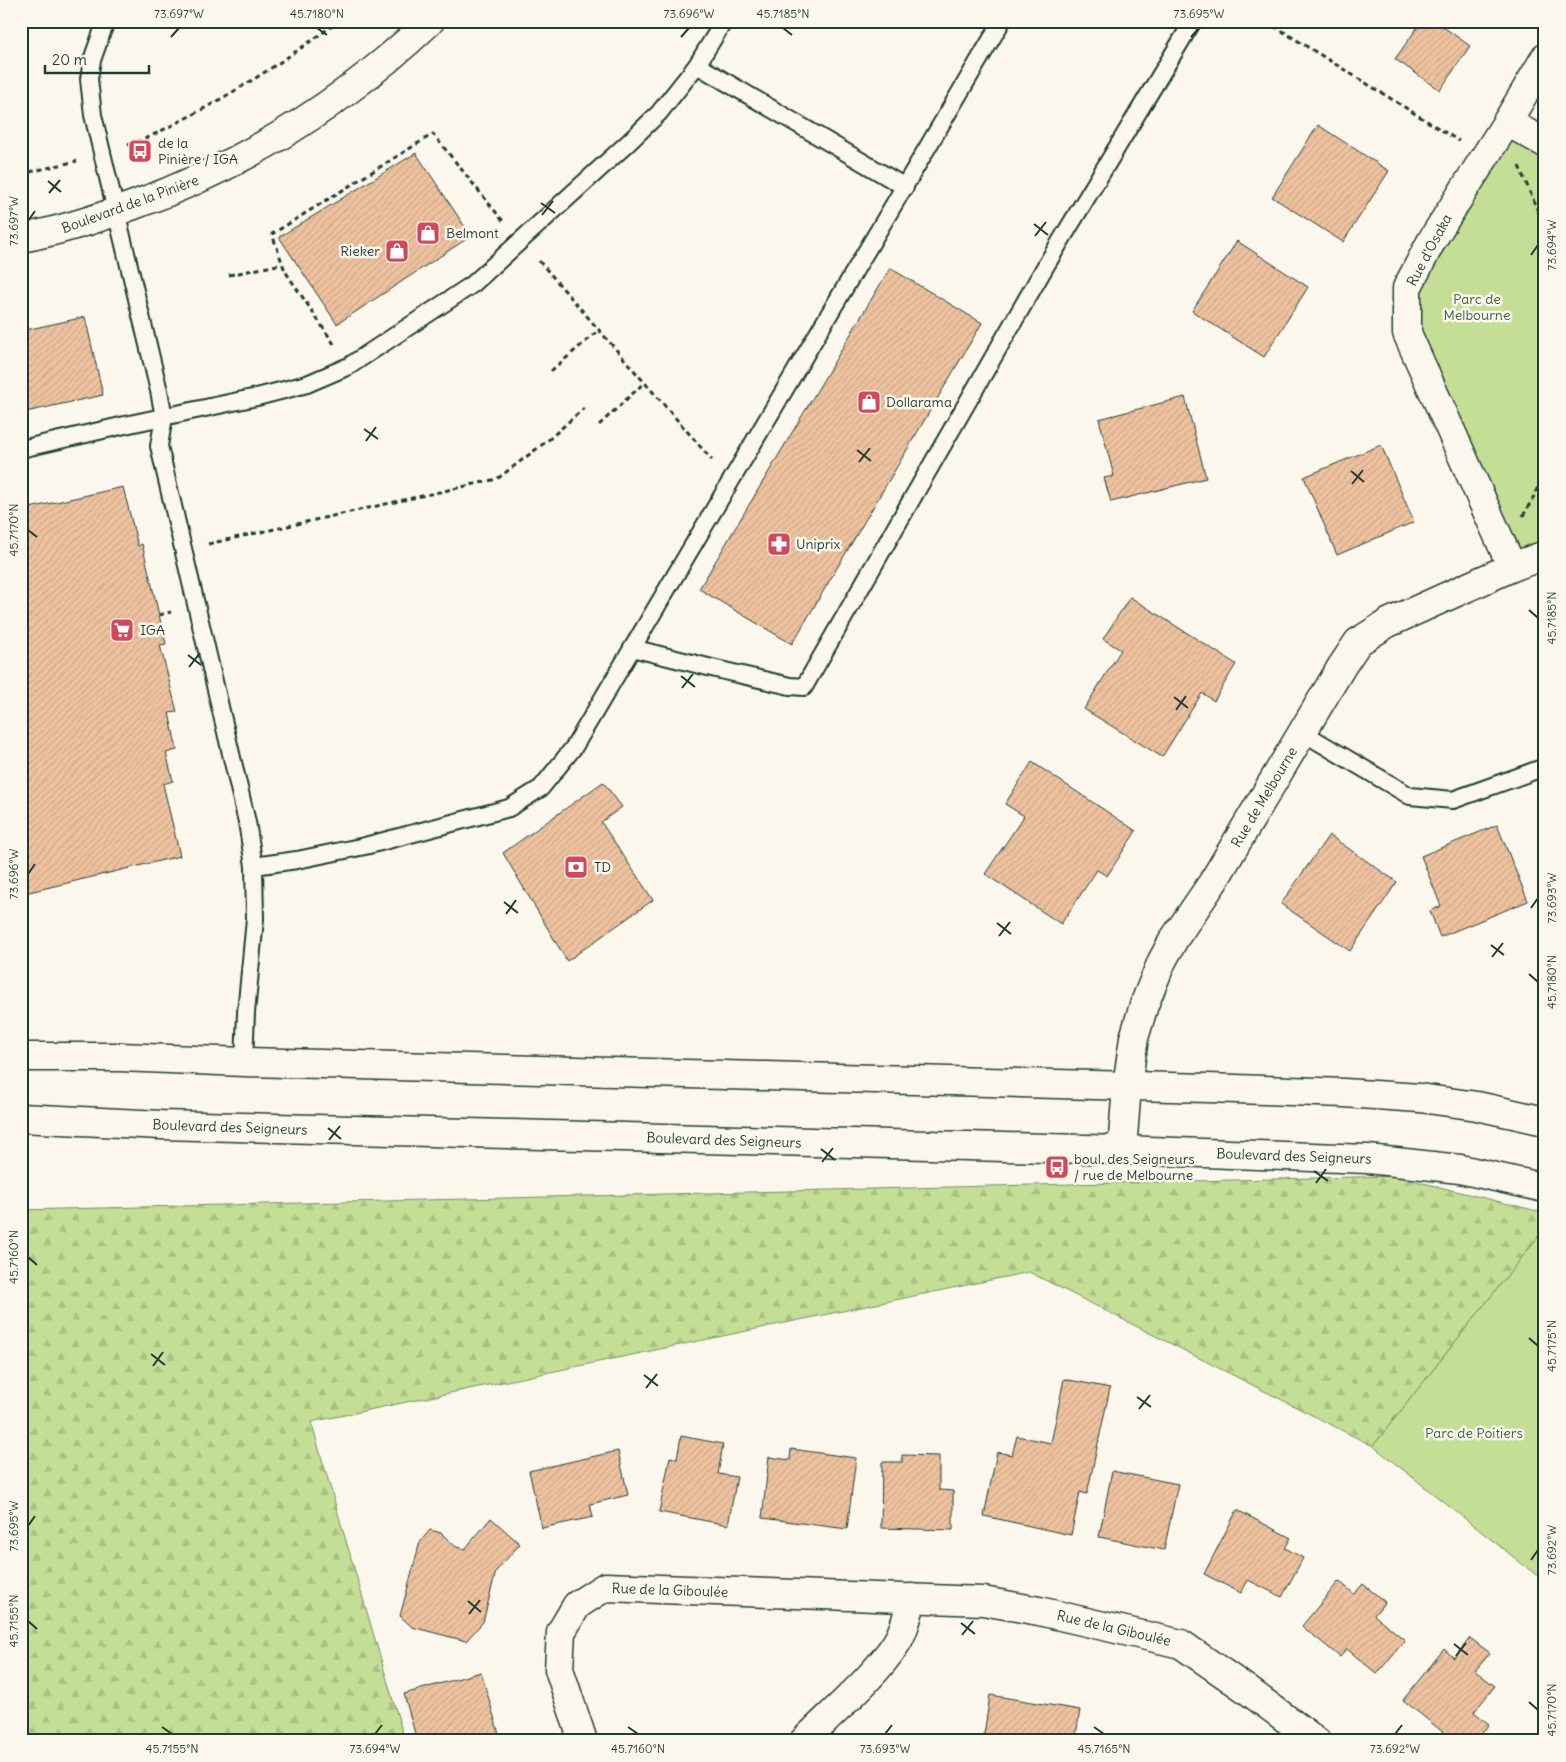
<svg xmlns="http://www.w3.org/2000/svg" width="1566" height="1762" font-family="Delius,sans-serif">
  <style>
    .forest { fill: url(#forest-firs); stroke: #728e64 }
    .park { fill: #c4df95; stroke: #728e64 }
    .building { fill: url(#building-hatch); stroke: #1f3d34 }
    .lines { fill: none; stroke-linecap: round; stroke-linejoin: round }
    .lane-casing { stroke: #1f3d34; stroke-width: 20 }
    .street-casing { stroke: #1f3d34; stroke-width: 31 }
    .secondary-casing { stroke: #1f3d34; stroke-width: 31 }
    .path { stroke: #1f3d34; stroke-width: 3; stroke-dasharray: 5 4; stroke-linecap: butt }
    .lane { stroke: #fbf7ec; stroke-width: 16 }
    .street { stroke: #fbf7ec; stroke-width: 28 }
    .secondary { stroke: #fbf7ec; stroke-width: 28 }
    .ticks { fill: none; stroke: #1f3d34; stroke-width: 2 }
    .labels { text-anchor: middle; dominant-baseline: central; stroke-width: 5; stroke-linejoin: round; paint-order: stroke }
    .poi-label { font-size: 14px; fill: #1f3d34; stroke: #fbf7ec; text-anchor: start }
    .street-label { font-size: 14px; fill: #1f3d34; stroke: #fbf7ec }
    .park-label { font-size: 14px; fill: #405d47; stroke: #fbf7ec }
    .neatline { fill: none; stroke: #1f3d34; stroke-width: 2 }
    .ticks-label { font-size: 12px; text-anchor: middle; fill: #1f3d34 }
  </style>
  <defs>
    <pattern id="forest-firs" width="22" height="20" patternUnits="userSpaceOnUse" patternTransform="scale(1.25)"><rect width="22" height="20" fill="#c4df95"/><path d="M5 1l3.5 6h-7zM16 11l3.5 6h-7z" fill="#a8c081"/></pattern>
    <pattern id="building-hatch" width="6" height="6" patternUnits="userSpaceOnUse" patternTransform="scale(1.25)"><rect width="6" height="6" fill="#efc29f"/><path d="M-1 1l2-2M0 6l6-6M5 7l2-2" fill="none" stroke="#cca88a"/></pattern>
  </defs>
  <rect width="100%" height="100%" fill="#fbf7ec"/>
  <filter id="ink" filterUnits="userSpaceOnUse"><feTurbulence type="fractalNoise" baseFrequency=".02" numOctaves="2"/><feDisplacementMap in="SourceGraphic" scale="10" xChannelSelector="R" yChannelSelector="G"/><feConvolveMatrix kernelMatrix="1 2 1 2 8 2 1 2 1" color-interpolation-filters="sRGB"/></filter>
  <g filter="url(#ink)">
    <path class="forest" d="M1395,1176L1545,1213V1228L1373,1446L1029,1272L311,1422L405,1741H21V1210Z"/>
    <g class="park">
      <path d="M1507,122L1545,143V555L1512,567L1407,333V288Z"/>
      <path d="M1545,1228V1582L1373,1446Z"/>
    </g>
    <g class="building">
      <path d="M1422,21H1435L1470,46L1440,90L1395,59Z"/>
      <path d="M1318,125L1389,171L1343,242L1272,197Z"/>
      <path d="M416,153L471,236L337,324L279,237Z"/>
      <path d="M1237,241L1308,287L1264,357L1192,311Z"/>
      <path d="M890,268L982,323L792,644L699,589Z"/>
      <path d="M85,317L103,395L21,413V331Z"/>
      <path d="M1185,397L1206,478L1111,502L1104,478L1114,476L1099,419Z"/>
      <path d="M1381,445L1414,522L1337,555L1304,477Z"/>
      <path d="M123,487L138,546L142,544L166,644L160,645L177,712L169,713L177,750L166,753L173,781L163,784L180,856L21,894V510Z"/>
      <path d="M1130,597L1236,664L1214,701L1202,693L1162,757L1084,709L1121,650L1103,639Z"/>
      <path d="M1032,762L1136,831L1107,876L1097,870L1061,924L985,874L1024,816L1005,804Z"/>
      <path d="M603,782L622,807L601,822L653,900L567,961L503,853Z"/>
      <path d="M1497,825L1528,901L1440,937L1430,911L1441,906L1421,856Z"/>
      <path d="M1329,835L1397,882L1350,951L1281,904Z"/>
      <path d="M1064,1379L1110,1388L1087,1494L1080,1492L1071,1535L984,1516L997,1452L1012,1455L1017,1436L1051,1443Z"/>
      <path d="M681,1436L723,1444L718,1474L737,1477L728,1525L659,1512L670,1457L677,1459Z"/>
      <path d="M791,1449L856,1458L847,1529L762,1518L769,1457L790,1460Z"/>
      <path d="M618,1451L628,1495L590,1504L593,1517L542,1528L529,1471Z"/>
      <path d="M902,1455L939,1456V1490L953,1491V1530L881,1528L882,1462H902Z"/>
      <path d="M1112,1471L1178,1484L1164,1550L1099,1537Z"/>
      <path d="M1237,1510L1291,1538L1285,1548L1303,1558L1282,1597L1248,1580L1241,1593L1204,1574Z"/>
      <path d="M491,1518L520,1544L496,1571L483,1622L466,1641L412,1627L400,1616L420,1542L430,1530L441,1533L456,1547L465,1549Z"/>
      <path d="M1339,1581L1354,1594L1363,1584L1385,1602L1374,1615L1405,1640L1377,1674L1347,1649L1340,1657L1302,1626Z"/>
      <path d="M1470,1638L1490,1653L1475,1671L1495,1686L1474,1712L1489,1724L1476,1741H1454L1403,1700L1444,1649L1454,1658Z"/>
      <path d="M481,1672L501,1741H417L404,1694Z"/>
      <path d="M990,1695L1080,1710L1075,1741H983Z"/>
    </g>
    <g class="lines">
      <g class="lane-casing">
        <g id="lane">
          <path d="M106,21L92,60L89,79L93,115L159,391L164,417L159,446L247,822L254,866L255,919L246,1013L244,1062"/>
          <path d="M697,65L905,187"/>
          <path d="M21,449L125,425L257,397L307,384L349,366L473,284L629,142L659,113L697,65L724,21"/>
          <path d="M632,648L716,669L790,686L804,687L1045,267L1193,21"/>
          <path d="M1302,732L1410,796L1453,800L1545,767"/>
          <path d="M254,866L297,860L365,846L509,808L541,788L574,747L1002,21"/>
        </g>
      </g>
      <g class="street-casing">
        <g id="street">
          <path d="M1507,122L1545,143"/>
          <path d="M1512,567L1407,333V288L1432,240L1507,122L1545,58"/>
          <path d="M1122,1150L1127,1086L1134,1038L1144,1005L1162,961L1174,939L1213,882L1342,666L1358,642L1388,623L1512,567L1545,555"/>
          <path d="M583,1741L559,1669L561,1632L577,1605L605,1587L983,1601L1039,1611L1181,1644L1246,1689L1316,1741"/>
          <path d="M804,1741C834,1711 875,1677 897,1642C905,1629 908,1613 912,1598"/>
        </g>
      </g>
      <g class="secondary-casing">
        <g id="secondary">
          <path d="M21,238C60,231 97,219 134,205C247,164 343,104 430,21"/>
          <path d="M21,1057H120L244,1062L1208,1088L1344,1093L1420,1098L1477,1106L1545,1121"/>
          <path d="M21,1118L161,1125L1122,1150L1368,1159L1460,1169L1545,1188"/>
        </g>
      </g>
      <g class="path">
        <path d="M1266,21L1459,141"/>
        <path d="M128,145C150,138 170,126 190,116C243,88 291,56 339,21"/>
        <path d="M1519,166L1545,228"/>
        <path d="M21,174L77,161"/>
        <path d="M539,261L712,460"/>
        <path d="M229,275L282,264"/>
        <path d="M334,344L285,271L272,234L433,134L503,221"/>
        <path d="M551,371L599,330"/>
        <path d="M599,425L645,382"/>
        <path d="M1523,516L1534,496L1545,470"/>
        <path d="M208,544L497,479L547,441L584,408"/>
        <path d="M159,615L171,612"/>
      </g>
      <use href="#lane" class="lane"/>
      <use href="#street" class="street"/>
      <use href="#secondary" class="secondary"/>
    </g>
  </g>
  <path class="ticks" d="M317,28L327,35M783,28L792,35M171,37L179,28M681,37L689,28M1191,37L1199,28M48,181L61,192M49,193L60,180M541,203L555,213M542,215L553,201M28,221L35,211M1034,224L1048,235M1035,236L1046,222M1531,255L1538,245M364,429L378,439M366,441L376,427M857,450L871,461M859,462L870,448M1351,471L1364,482M1352,484L1363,470M28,530L37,537M1529,610L1538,618M188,655L201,665M189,667L200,653M681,676L695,687M682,688L693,674M1174,697L1188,708M1176,710L1186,696M28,874L35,864M504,902L518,913M1531,908L1538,898M506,914L516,900M997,923L1011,934M999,936L1010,922M1491,945L1504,955M1492,957L1503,943M1529,974L1538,982M328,1128L341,1139M329,1140L340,1126M821,1149L835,1160M822,1162L833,1148M1314,1171L1328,1181M1316,1183L1326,1169M28,1257L37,1265M1529,1338L1538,1346M151,1354L165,1365M153,1366L163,1352M644,1375L658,1386M646,1388L657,1374M1137,1397L1151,1407M1139,1409L1150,1395M28,1526L35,1516M1531,1560L1538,1550M468,1601L481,1612M469,1614L480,1600M28,1621L37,1629M961,1623L975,1634M962,1635L973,1621M1454,1644L1468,1655M1456,1656L1466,1643M1529,1702L1538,1710M162,1727L172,1734M628,1727L638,1734M1094,1727L1104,1734M375,1734L382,1725M885,1734L892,1725M1395,1734L1402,1725"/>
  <defs>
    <g id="bus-square" transform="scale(1.25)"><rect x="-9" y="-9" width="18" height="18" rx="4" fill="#d1495b" stroke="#fbf7ec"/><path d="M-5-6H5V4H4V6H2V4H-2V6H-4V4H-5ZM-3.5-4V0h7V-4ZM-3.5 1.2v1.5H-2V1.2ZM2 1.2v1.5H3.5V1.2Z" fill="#fff"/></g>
    <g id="shop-square" transform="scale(1.25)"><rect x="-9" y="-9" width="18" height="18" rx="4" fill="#d1495b" stroke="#fbf7ec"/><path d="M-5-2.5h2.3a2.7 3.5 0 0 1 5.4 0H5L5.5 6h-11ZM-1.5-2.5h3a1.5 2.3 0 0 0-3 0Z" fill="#fff"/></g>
    <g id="pharmacy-square" transform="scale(1.25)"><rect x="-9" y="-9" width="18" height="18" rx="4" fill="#d1495b" stroke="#fbf7ec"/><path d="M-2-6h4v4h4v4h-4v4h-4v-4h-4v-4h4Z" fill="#fff"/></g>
    <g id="supermarket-square" transform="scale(1.25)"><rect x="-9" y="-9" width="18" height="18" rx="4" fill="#d1495b" stroke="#fbf7ec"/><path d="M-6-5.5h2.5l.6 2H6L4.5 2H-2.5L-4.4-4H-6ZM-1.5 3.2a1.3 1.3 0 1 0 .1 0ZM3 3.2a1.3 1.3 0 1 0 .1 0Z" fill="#fff"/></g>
    <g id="bank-square" transform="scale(1.25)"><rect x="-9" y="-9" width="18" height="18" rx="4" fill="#d1495b" stroke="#fbf7ec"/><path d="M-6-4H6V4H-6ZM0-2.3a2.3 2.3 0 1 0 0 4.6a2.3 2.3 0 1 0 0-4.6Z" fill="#fff"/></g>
  </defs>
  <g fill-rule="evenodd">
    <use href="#bus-square" x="140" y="151"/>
    <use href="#shop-square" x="428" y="233"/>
    <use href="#shop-square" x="397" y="251"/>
    <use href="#shop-square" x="869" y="402"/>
    <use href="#pharmacy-square" x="779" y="544"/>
    <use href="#supermarket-square" x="122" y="630"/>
    <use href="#bank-square" x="576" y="867"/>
    <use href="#bus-square" x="1057" y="1167"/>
  </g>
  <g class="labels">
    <g class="poi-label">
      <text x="158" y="143">de la<tspan x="158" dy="16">Pinière / IGA</tspan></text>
      <text x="446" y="233">Belmont</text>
      <text x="380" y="251" text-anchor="end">Rieker</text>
      <text x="886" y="402">Dollarama</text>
      <text x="796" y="544">Uniprix</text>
      <text x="140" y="630">IGA</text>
      <text x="594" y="867">TD</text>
      <text x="1074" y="1159">boul. des Seigneurs<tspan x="1074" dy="16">/ rue de Melbourne</tspan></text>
    </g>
    <g class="street-label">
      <text transform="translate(130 204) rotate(-20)">Boulevard de la Pinière</text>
      <text transform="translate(1429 250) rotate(-62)">Rue d'Osaka</text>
      <text transform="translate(1264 797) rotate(-59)">Rue de Melbourne</text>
      <text transform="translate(230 1127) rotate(2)">Boulevard des Seigneurs</text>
      <text transform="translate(724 1140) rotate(2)">Boulevard des Seigneurs</text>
      <text transform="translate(1294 1156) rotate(2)">Boulevard des Seigneurs</text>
      <text transform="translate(670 1590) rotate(2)">Rue de la Giboulée</text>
      <text transform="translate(1114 1628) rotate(13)">Rue de la Giboulée</text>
    </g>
    <g class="park-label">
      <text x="1477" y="299">Parc de<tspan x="1477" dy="16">Melbourne</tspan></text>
      <text x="1474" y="1433">Parc de Poitiers</text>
    </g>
  </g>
  <rect width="1566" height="1762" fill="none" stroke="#fbf7ec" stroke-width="55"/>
  <path d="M45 65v8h104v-8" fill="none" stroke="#1f3d34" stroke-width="2.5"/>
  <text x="52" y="65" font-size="15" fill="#1f3d34" stroke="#fbf7ec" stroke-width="4" paint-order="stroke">20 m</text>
  <rect x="28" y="28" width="1510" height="1706" class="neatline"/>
  <g class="ticks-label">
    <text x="179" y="18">73.697°W</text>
    <text x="317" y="18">45.7180°N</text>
    <text x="689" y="18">73.696°W</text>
    <text x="783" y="18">45.7185°N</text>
    <text x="1199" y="18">73.695°W</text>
    <text transform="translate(14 221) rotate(-90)" y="4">73.697°W</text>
    <text transform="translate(1552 245) rotate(-90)" y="4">73.694°W</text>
    <text transform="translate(14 530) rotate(-90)" y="4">45.7170°N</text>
    <text transform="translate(1552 618) rotate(-90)" y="4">45.7185°N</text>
    <text transform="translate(14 874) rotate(-90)" y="4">73.696°W</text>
    <text transform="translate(1552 898) rotate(-90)" y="4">73.693°W</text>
    <text transform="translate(1552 982) rotate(-90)" y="4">45.7180°N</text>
    <text transform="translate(14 1257) rotate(-90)" y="4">45.7160°N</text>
    <text transform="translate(1552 1346) rotate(-90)" y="4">45.7175°N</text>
    <text transform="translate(14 1526) rotate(-90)" y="4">73.695°W</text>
    <text transform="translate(1552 1550) rotate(-90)" y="4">73.692°W</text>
    <text transform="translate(14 1621) rotate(-90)" y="4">45.7155°N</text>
    <text transform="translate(1552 1710) rotate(-90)" y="4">45.7170°N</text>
    <text x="172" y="1753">45.7155°N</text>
    <text x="375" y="1753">73.694°W</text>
    <text x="638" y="1753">45.7160°N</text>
    <text x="885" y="1753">73.693°W</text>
    <text x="1104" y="1753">45.7165°N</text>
    <text x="1395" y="1753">73.692°W</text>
  </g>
</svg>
